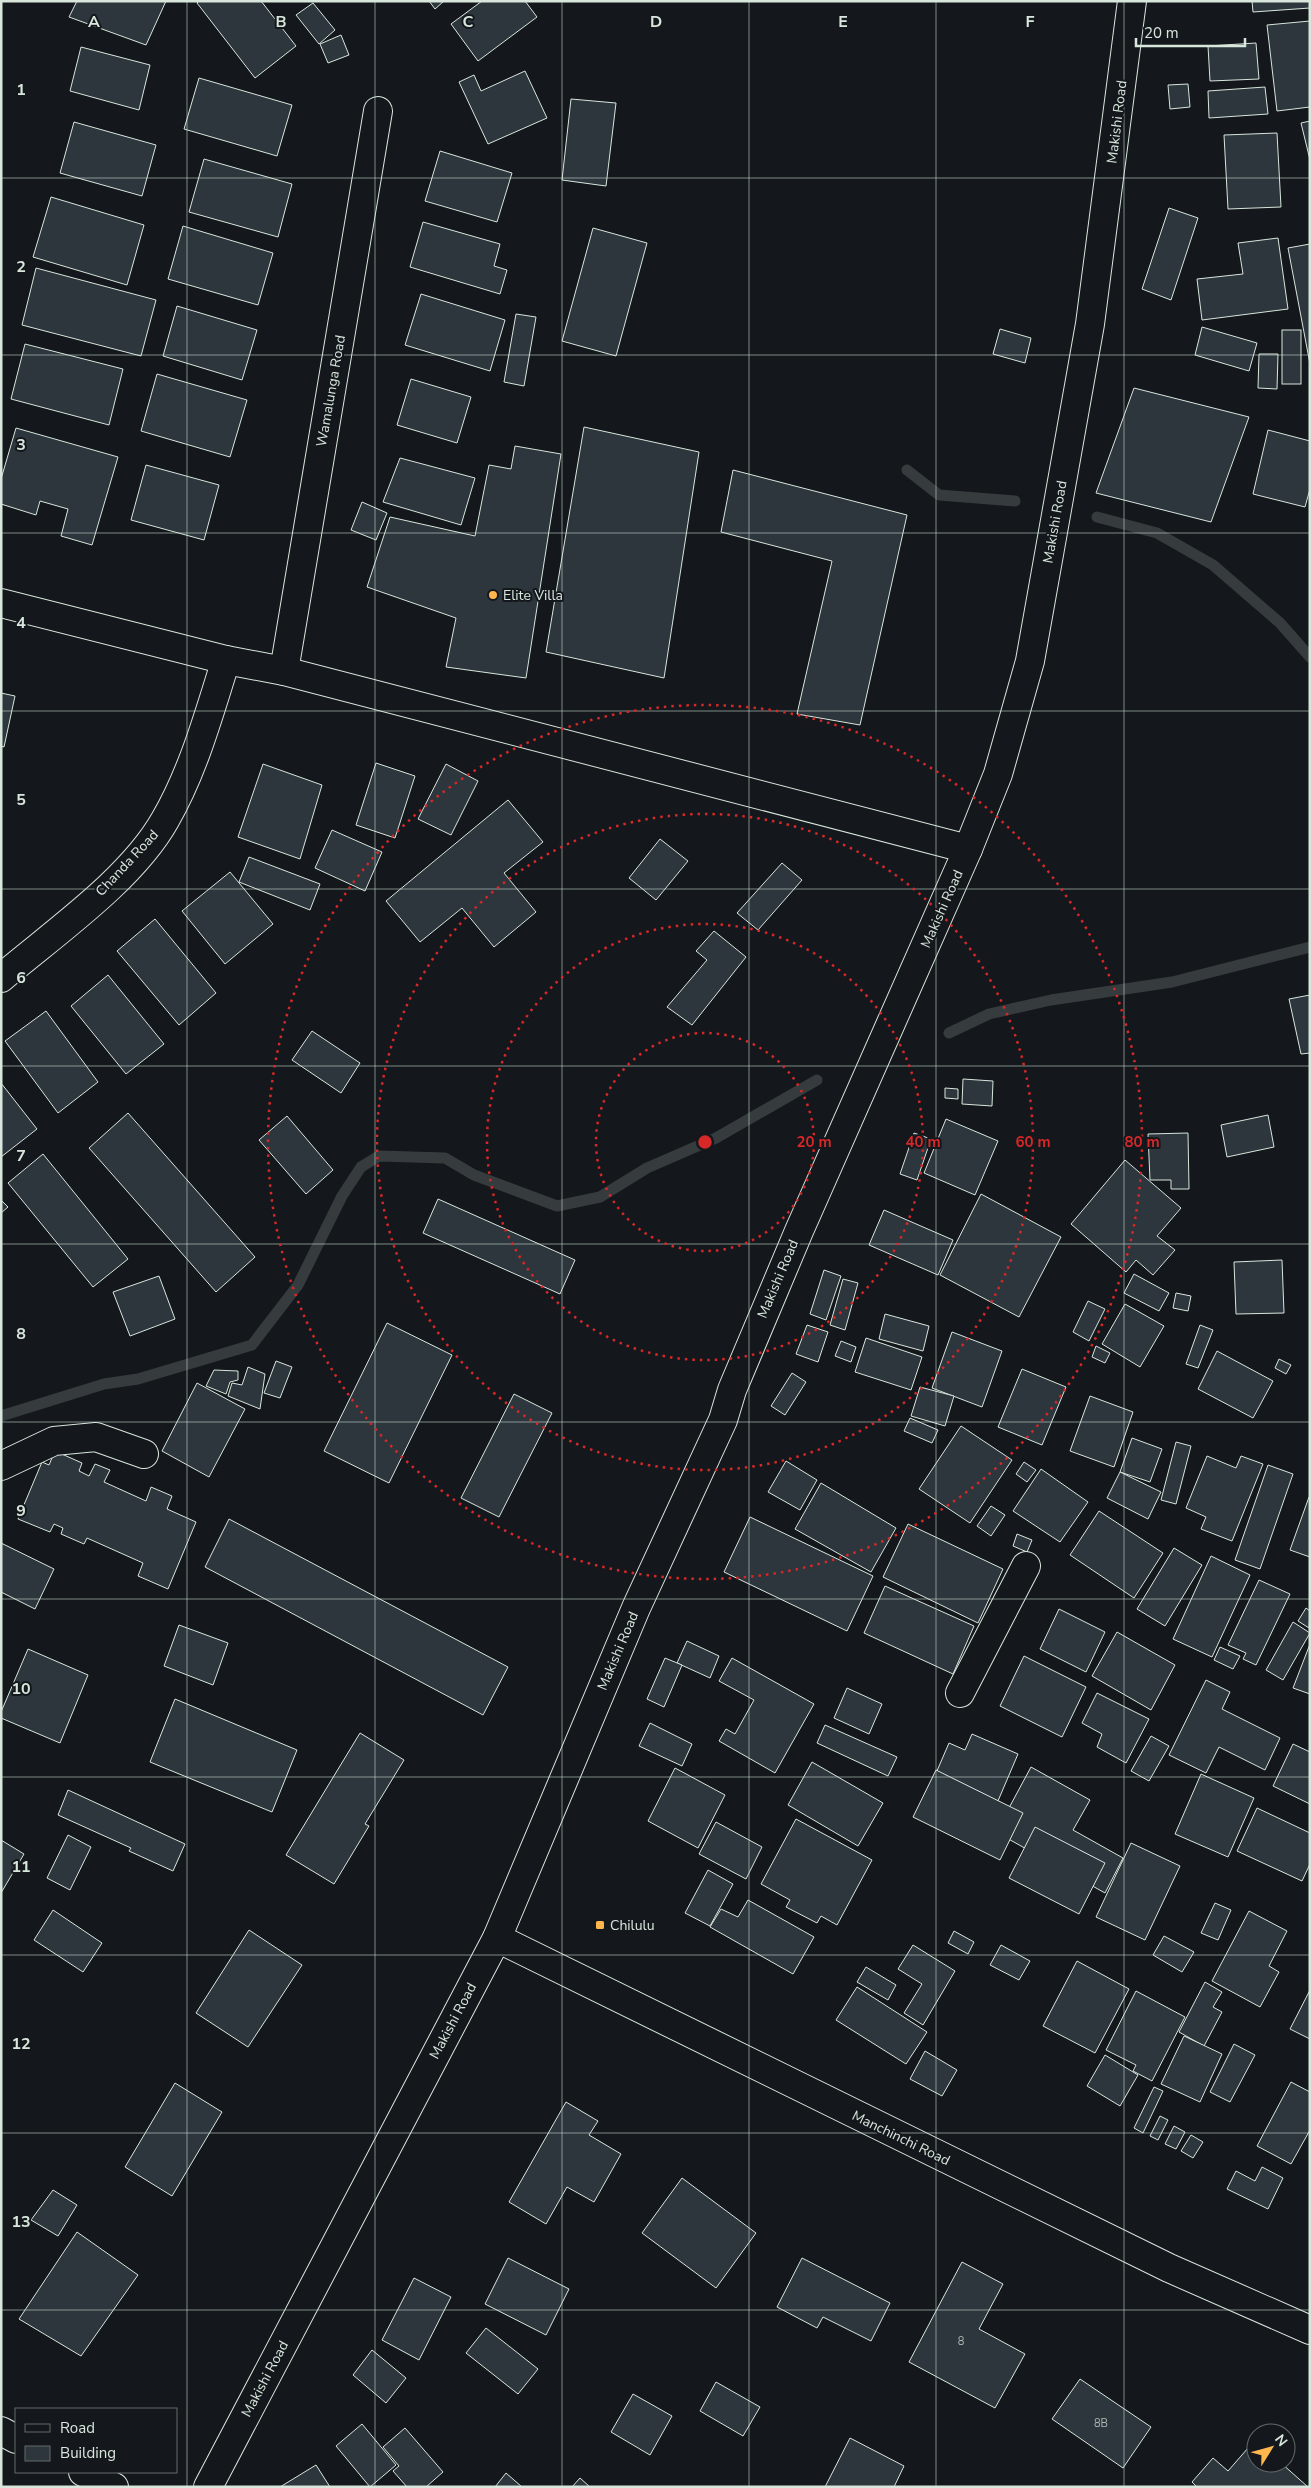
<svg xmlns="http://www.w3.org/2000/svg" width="1311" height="2488" font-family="'Nunito Sans',sans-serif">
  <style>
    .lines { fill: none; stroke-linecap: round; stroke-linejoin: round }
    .stream { stroke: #363b3e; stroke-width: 11 }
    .building { fill: #2c363c; stroke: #d8e6dc }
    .minor-casing { stroke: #d8e6dc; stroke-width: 30 }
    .secondary-casing { stroke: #d8e6dc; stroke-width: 30 }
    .minor { stroke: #14181c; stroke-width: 28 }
    .secondary { stroke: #14181c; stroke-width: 28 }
    .grid { fill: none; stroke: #d8e6dc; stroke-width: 1; stroke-opacity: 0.55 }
    .ring { fill: none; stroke: #d62828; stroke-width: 2.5; stroke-dasharray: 2.5 5 }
    .poi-dot { fill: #ffb74d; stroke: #14181c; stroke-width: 2 }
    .labels { text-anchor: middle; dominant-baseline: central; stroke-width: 4; stroke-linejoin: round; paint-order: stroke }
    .number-label { font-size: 11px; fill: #adbab4 }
    .street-label { font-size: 14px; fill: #d8e6dc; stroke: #14181c }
    .poi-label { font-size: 14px; fill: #d8e6dc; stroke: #14181c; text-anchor: start }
    .grid-label { font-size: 16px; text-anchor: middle; font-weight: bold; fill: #d8e6dc; stroke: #14181c; stroke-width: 4; stroke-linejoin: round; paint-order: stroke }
    .centre { fill: #d62828; stroke: #14181c; stroke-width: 2.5 }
    .ring-label { font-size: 15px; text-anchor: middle; font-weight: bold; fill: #d62828; stroke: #14181c; stroke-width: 4; stroke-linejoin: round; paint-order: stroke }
  </style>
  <rect width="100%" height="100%" fill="#14181c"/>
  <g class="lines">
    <g class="stream">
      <path d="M907,470L939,495L1015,501"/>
      <path d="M1097,517L1157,533L1213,565L1280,623L1310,657"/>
      <path d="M949,1033L989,1014L1051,1000L1172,982L1310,947"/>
      <path d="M1,1416L104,1384L138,1379L252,1345L298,1285L342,1196L361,1167L379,1156L445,1158L474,1175L557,1206L600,1197L647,1168L716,1138L817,1080"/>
    </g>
  </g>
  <g class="building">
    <path d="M77,1H166L146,45L69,17Z"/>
    <path d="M199,1H261L296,46L255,78L197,3Z"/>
    <path d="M429,1H444L435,9Z"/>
    <path d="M482,1H525L537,17L478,61L451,24Z"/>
    <path d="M1252,1H1310V8L1253,12Z"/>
    <path d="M313,3L335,30L319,44L296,15Z"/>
    <path d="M1310,21V107L1277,111L1267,25Z"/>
    <path d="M341,35L349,55L328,63L320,44Z"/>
    <path d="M1256,43L1259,79L1210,81L1208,46Z"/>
    <path d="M81,47L150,65L139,110L70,91Z"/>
    <path d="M525,71L547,118L488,144L459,82L474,75L481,91Z"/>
    <path d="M199,78L292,105L277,156L184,129Z"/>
    <path d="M1188,84L1190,107L1170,109L1168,85Z"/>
    <path d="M1265,87L1268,114L1209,118L1208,91Z"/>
    <path d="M571,99L616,103L606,186L562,180Z"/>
    <path d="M1310,121V160L1301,123Z"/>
    <path d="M74,122L156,145L142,196L60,173Z"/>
    <path d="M1277,133L1281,207L1228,209L1224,135Z"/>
    <path d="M440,151L512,173L497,222L425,201Z"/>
    <path d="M204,159L292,184L278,237L189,212Z"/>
    <path d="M51,197L144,225L127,285L33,257Z"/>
    <path d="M1169,208L1198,218L1171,300L1142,289Z"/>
    <path d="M423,222L500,244L494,266L507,270L500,294L410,267Z"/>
    <path d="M183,226L273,253L258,305L168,279Z"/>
    <path d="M593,228L647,243L616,356L562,341Z"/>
    <path d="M1278,238L1288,309L1202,320L1197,279L1243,274L1238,243Z"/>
    <path d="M1310,244V364L1288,248Z"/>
    <path d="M36,268L156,300L141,356L22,325Z"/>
    <path d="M421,294L505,320L490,371L405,345Z"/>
    <path d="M177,306L257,330L242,380L163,356Z"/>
    <path d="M516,314L536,317L524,386L504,382Z"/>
    <path d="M1202,327L1257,343L1249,371L1195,355Z"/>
    <path d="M1000,329L1031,338L1025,363L993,354Z"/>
    <rect x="1282" y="330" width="19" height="54"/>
    <path d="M25,344L123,369L109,425L11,399Z"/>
    <path d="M1259,354H1278L1277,389L1258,388Z"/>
    <path d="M157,374L247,400L230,457L141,431Z"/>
    <path d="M411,379L471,397L457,443L397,425Z"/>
    <path d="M1134,388L1249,417L1211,522L1096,493Z"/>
    <path d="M584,427L699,452L664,678L546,652Z"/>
    <path d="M16,428L118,457L92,545L61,536L68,509L40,501L36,515L1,504V479Z"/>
    <path d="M1268,430L1310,441V489L1305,507L1253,494Z"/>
    <path d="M515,446L561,454L526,678L446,667L456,618L367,587L390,517L475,536L489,465L511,469Z"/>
    <path d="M400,458L475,478L461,525L383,502Z"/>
    <path d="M146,465L219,485L204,540L131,520Z"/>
    <path d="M733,470L907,515L860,725L797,714L832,561L721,532Z"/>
    <path d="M362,502L387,513L376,540L351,530Z"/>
    <path d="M1,693L15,696L4,747L1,746Z"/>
    <path d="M376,763L415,776L395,838L356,825Z"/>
    <path d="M263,764L322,785L300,859L238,837Z"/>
    <path d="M446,764L478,781L451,835L418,819Z"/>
    <path d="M508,800L543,842L504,873L536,912L494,947L462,908L420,942L386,901Z"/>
    <path d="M332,830L382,852L365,891L315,868Z"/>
    <path d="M660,839L688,861L656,900L629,878Z"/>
    <path d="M249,857L320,884L310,910L239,882Z"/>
    <path d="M782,863L802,880L758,930L737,913Z"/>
    <path d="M230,872L273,924L225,964L182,911Z"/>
    <path d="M155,919L216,993L179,1025L117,951Z"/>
    <path d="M714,931L746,957L692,1025L667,1007L707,960L696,951Z"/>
    <path d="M108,975L164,1044L126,1074L71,1006Z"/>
    <path d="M1310,995V1053L1301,1054L1289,999Z"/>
    <path d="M46,1011L98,1082L58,1113L5,1041Z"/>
    <path d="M312,1031L360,1063L341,1093L292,1060Z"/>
    <path d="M963,1079L993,1081L992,1106L962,1104Z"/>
    <path d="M1,1083L37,1129L1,1157Z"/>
    <path d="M945,1088L958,1089V1099L945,1098Z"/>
    <path d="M128,1113L255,1257L216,1292L89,1148Z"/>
    <path d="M1268,1115L1274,1147L1227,1157L1221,1125Z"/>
    <path d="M287,1116L333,1170L306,1194L259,1140Z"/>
    <path d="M946,1119L998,1141L975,1195L924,1173Z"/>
    <path d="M914,1133L931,1139L917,1180L900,1174Z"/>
    <path d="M1188,1133L1189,1189H1171V1180H1150L1148,1134Z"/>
    <path d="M43,1154L128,1259L93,1287L8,1183Z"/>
    <path d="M1125,1160L1181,1208L1157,1236L1175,1250L1153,1275L1136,1260L1126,1272L1071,1224Z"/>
    <path d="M981,1194L1061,1237L1019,1317L940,1275Z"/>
    <path d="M438,1199L575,1260L560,1294L423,1233Z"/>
    <path d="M1,1200L8,1207L1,1213Z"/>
    <path d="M884,1210L953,1240L938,1275L869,1245Z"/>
    <path d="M1282,1260L1284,1313L1236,1314L1234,1262Z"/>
    <path d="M824,1270L841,1276L826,1320L810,1314Z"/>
    <path d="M1134,1274L1169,1293L1159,1311L1124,1293Z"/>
    <path d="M159,1276L175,1319L130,1336L113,1292Z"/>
    <path d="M843,1279L858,1283L845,1330L830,1325Z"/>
    <path d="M1176,1293L1191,1296L1188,1311L1173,1308Z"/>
    <path d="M1088,1301L1105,1309L1089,1341L1073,1332Z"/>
    <path d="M1125,1304L1164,1326L1140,1367L1102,1344Z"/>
    <path d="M885,1314L929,1326L923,1351L879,1339Z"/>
    <path d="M387,1323L452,1355L389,1483L324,1451Z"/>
    <path d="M807,1325L828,1332L818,1362L796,1354Z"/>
    <path d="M1200,1325L1213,1330L1198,1368L1186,1364Z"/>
    <path d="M952,1332L1002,1351L982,1407L932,1388Z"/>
    <path d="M866,1338L922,1357L911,1390L855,1372Z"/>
    <path d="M841,1341L856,1347L851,1362L835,1356Z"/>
    <path d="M1096,1346L1110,1353L1105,1363L1092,1357Z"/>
    <path d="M1217,1351L1273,1381L1253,1418L1198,1389Z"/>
    <path d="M1279,1359L1291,1365L1286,1374L1275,1368Z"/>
    <path d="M276,1361L292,1367L280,1398L264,1393Z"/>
    <path d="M248,1367L265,1374L260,1409L228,1396L232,1383L242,1385Z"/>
    <path d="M1022,1369L1066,1387L1042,1445L998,1427Z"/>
    <path d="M214,1370L238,1371V1380L230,1382L226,1394L206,1386Z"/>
    <path d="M792,1373L806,1382L785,1415L771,1406Z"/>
    <path d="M197,1383L245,1409L209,1477L162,1451Z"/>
    <path d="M920,1387L954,1396L945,1426L911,1416Z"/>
    <path d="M514,1394L552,1413L499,1517L461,1498Z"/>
    <path d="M1090,1396L1133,1412L1114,1467L1070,1451Z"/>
    <path d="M910,1418L938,1430L932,1443L904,1431Z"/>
    <path d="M961,1426L1012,1460L970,1523L919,1489Z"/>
    <path d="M1132,1438L1162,1449L1150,1482L1120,1472Z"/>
    <path d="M1176,1442L1191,1446L1176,1504L1161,1500Z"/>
    <path d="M55,1451L82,1463L79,1471L89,1476L95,1464L110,1470L104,1482L146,1501L151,1487L172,1496L167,1509L196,1522L168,1589L138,1576L143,1563L87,1538L84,1544L61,1534L63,1528L54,1524L50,1532L18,1519L42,1462L49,1465Z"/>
    <path d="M1207,1456L1236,1468L1241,1456L1263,1464L1232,1541L1201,1529L1206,1517L1186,1508Z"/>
    <path d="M786,1461L817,1480L800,1510L768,1492Z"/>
    <path d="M1024,1462L1036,1470L1027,1482L1016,1474Z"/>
    <path d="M1268,1465L1293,1474L1260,1569L1235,1560Z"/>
    <path d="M1041,1469L1088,1502L1060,1542L1013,1511Z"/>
    <path d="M1120,1472L1161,1492L1148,1519L1107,1498Z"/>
    <path d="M821,1483L896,1528L871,1572L795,1529Z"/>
    <path d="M1309,1497H1310V1557L1290,1550Z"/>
    <path d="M991,1506L1005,1515L991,1536L977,1526Z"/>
    <path d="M1099,1511L1163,1553L1134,1598L1070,1555Z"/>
    <path d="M750,1517L873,1576L847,1631L724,1572Z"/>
    <path d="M229,1519L508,1667L483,1715L205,1567Z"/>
    <path d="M908,1524L1003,1569L978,1623L883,1577Z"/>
    <path d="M1017,1534L1032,1540L1027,1552L1013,1546Z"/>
    <path d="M1,1543L54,1569L35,1609L1,1592Z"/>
    <path d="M1174,1548L1202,1565L1165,1626L1137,1609Z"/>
    <path d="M1211,1556L1250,1575L1212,1657L1173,1639Z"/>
    <path d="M1259,1580L1290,1594L1256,1665L1243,1659L1246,1653L1228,1645Z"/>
    <path d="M885,1586L974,1626L953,1674L864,1633Z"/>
    <path d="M1306,1608L1310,1611L1309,1628L1298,1621Z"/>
    <path d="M1059,1609L1105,1632L1086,1672L1040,1649Z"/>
    <path d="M1293,1622L1310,1633L1283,1680L1266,1670Z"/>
    <path d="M179,1625L228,1643L213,1685L164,1666Z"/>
    <path d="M1117,1632L1175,1665L1151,1710L1092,1676Z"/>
    <path d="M687,1641L719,1656L710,1678L677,1663Z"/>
    <path d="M1310,1644V1694L1293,1688Z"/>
    <path d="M1220,1647L1240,1656L1233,1669L1214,1660Z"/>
    <path d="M28,1649L88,1675L60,1743L1,1718V1712Z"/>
    <path d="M1024,1656L1086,1687L1062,1737L1000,1706Z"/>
    <path d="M665,1658L682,1665L664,1707L647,1699Z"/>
    <path d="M732,1658L814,1704L775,1773L719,1741L726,1729L735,1734L754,1700L719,1681Z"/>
    <path d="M1206,1680L1230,1692L1222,1709L1280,1738L1265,1770L1219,1747L1206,1773L1169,1755Z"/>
    <path d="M847,1688L882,1704L869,1734L834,1718Z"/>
    <path d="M1097,1693L1149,1719L1126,1763L1097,1747L1102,1734L1082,1723Z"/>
    <path d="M175,1699L297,1750L272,1812L150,1762Z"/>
    <path d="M650,1723L692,1744L682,1766L639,1746Z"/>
    <path d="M825,1725L897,1757L888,1776L817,1743Z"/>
    <path d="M360,1733L404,1760L365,1824L369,1826L334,1884L286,1855Z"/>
    <path d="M972,1734L1018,1754L989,1822L927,1794L949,1743L965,1750Z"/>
    <path d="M1151,1736L1169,1746L1149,1781L1131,1771Z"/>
    <path d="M1293,1744L1310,1752V1804L1273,1786Z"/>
    <path d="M812,1762L883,1803L858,1846L788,1805Z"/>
    <path d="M1031,1767L1090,1800L1073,1830L1123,1858L1105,1893L996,1832Z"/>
    <path d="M675,1768L725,1795L698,1848L648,1821Z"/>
    <path d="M936,1770L1023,1813L1000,1860L913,1817Z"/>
    <path d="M1201,1774L1254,1798L1228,1857L1175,1834Z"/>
    <path d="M68,1790L185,1844L173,1871L129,1851L131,1848L58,1815Z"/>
    <path d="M1257,1808L1310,1833V1864L1302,1881L1237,1851Z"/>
    <path d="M796,1819L872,1860L837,1925L821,1916L817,1923L786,1907L790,1900L761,1884Z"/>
    <path d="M716,1822L762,1847L746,1879L699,1854Z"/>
    <path d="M1035,1827L1105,1863L1079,1914L1009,1878Z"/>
    <path d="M68,1835L91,1847L70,1890L47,1878Z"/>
    <path d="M1,1840L24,1854L1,1893Z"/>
    <path d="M1131,1843L1180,1866L1145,1940L1096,1917Z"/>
    <path d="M708,1870L733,1884L710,1926L685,1913Z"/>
    <path d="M748,1900L814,1937L793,1974L710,1927L721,1909L738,1917Z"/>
    <path d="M1215,1903L1231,1910L1218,1940L1201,1933Z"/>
    <path d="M53,1910L102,1943L83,1972L34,1940Z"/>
    <path d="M1249,1911L1287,1931L1269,1966L1279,1972L1260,2007L1212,1981Z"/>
    <path d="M249,1930L302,1965L248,2047L196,2013Z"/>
    <path d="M954,1931L974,1942L968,1954L948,1943Z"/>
    <path d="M1164,1936L1194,1952L1182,1972L1153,1955Z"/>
    <path d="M913,1945L955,1971L923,2025L904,2013L922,1984L898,1969Z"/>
    <path d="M1001,1945L1030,1961L1019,1980L990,1965Z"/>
    <path d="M1077,1961L1129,1989L1095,2053L1043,2026Z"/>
    <path d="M866,1967L896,1985L888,2000L857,1982Z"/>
    <path d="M1205,1982L1222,1992L1213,2007L1222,2012L1204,2046L1179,2032Z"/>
    <path d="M857,1987L927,2032L906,2064L836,2020Z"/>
    <path d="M1310,1990V2039L1290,2029Z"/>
    <path d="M1136,1991L1185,2017L1152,2081L1133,2071L1136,2065L1106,2050Z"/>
    <path d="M1184,2036L1222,2054L1200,2102L1161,2084Z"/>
    <path d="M1234,2044L1255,2055L1230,2102L1210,2092Z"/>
    <path d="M925,2051L957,2070L942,2096L910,2079Z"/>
    <path d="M1105,2055L1138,2075L1120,2106L1087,2086Z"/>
    <path d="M1291,2082L1310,2092V2130L1291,2164L1257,2146Z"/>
    <path d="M175,2083L222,2112L172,2196L125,2167Z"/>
    <path d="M1154,2087L1163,2091L1143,2133L1134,2128Z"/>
    <path d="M566,2102L598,2121L589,2135L621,2154L594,2202L567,2187L546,2224L509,2202Z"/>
    <path d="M1160,2116L1168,2120L1158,2140L1150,2136Z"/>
    <path d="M1174,2126L1185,2132L1176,2149L1165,2144Z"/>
    <path d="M1191,2135L1203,2142L1193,2158L1181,2151Z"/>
    <path d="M1262,2167L1283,2178L1268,2209L1227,2189L1236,2171L1255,2181Z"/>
    <path d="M682,2178L756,2233L716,2288L642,2233Z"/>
    <path d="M53,2190L77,2205L58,2236L31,2220Z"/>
    <path d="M77,2232L138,2275L81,2356L19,2319Z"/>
    <path d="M508,2258L569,2289L546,2335L485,2304Z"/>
    <path d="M802,2258L890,2303L871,2341L823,2317L817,2328L777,2307Z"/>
    <path d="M962,2262L1003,2284L979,2329L1025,2354L995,2408L909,2362Z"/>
    <path d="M414,2278L451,2297L419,2360L382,2340Z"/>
    <path d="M486,2328L538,2369L518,2394L466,2353Z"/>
    <path d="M372,2350L406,2378L386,2403L353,2375Z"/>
    <path d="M1080,2379L1151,2427L1123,2468L1052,2419Z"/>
    <path d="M716,2382L760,2407L743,2436L700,2411Z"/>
    <path d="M633,2394L672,2416L650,2455L611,2432Z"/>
    <path d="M362,2424L396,2465L370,2487L336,2446Z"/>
    <path d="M405,2428L443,2472L426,2487H407L393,2471L399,2466L383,2447Z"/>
    <path d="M850,2438L904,2466L894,2487H825Z"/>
    <path d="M1255,2440L1256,2463H1281L1308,2487H1197L1192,2482L1213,2458L1228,2471Z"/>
    <path d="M316,2465L330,2487H280Z"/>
    <path d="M506,2473L522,2487H495Z"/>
    <path d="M580,2478L590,2487H572Z"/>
  </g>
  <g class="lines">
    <g class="minor-casing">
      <g id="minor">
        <path d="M1,603L226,660L284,671L968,849"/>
        <path d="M284,671L378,111"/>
        <path d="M1,978C54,933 131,880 165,820C194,770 209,713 226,660"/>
        <path d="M1,1466L54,1441L96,1437L144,1454"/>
        <path d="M960,1693L1026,1566"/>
        <path d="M1,2431L16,2439"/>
        <path d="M83,2472L114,2487"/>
      </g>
    </g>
    <g class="secondary-casing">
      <g id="secondary">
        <path d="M497,1938L1169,2268L1310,2330"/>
        <path d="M208,2487L497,1938L636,1608L723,1420L732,1390L799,1231L968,849L998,774L1030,661L1090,324L1132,1"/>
      </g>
    </g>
    <use href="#minor" class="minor"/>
    <use href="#secondary" class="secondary"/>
  </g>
  <path class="grid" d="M187,1V2487M375,1V2487M562,1V2487M749,1V2487M936,1V2487M1124,1V2487M1,178H1310M1,355H1310M1,533H1310M1,711H1310M1,889H1310M1,1066H1310M1,1244H1310M1,1422H1310M1,1599H1310M1,1777H1310M1,1955H1310M1,2133H1310M1,2310H1310"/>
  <g class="ring">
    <circle cx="705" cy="1142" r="109"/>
    <circle cx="705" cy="1142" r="218"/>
    <circle cx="705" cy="1142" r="328"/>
    <circle cx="705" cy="1142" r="437"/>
  </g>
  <g class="poi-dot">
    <circle cx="493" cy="595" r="5"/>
    <rect x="595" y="1920" width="10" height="10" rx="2.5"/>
  </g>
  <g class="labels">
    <g class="number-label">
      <text x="961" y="2341">8</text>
      <text x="1101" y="2423">8B</text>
    </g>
    <g class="street-label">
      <text transform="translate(1117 122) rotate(-83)">Makishi Road</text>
      <text transform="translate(331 391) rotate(-80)">Wamalunga Road</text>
      <text transform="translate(1055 522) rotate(-80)">Makishi Road</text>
      <text transform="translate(127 863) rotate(-47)">Chanda Road</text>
      <text transform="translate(942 909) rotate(-66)">Makishi Road</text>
      <text transform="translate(778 1279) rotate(-67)">Makishi Road</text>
      <text transform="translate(618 1651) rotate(-67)">Makishi Road</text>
      <text transform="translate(453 2021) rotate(-62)">Makishi Road</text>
      <text transform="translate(901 2138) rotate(26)">Manchinchi Road</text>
      <text transform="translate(265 2379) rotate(-62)">Makishi Road</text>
    </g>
    <g class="poi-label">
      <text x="503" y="595">Elite Villa</text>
      <text x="610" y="1925">Chilulu</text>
    </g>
  </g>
  <g class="grid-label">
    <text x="94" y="27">A</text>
    <text x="281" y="27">B</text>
    <text x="468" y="27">C</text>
    <text x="656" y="27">D</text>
    <text x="843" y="27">E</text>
    <text x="1030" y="27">F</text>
    <text x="21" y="95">1</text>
    <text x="21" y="272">2</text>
    <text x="21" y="450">3</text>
    <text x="21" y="628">4</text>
    <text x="21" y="805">5</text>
    <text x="21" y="983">6</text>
    <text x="21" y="1161">7</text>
    <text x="21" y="1339">8</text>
    <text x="21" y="1516">9</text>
    <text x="21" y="1694">10</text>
    <text x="21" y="1872">11</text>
    <text x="21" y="2049">12</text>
    <text x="21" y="2227">13</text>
  </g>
  <circle cx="705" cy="1142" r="8" class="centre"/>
  <g class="ring-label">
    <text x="814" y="1147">20 m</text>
    <text x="923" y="1147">40 m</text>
    <text x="1033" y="1147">60 m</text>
    <text x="1142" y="1147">80 m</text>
  </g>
  <rect width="1311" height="2488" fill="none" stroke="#d8e6dc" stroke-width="5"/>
  <rect x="15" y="2408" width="162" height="65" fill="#14181c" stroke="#626a69"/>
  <rect x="25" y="2424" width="25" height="8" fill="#14181c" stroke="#626a69"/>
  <text x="60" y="2433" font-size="15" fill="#d8e6dc">Road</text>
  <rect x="25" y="2446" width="25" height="15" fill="#2c363c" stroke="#626a69"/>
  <text x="60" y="2458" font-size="15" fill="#d8e6dc">Building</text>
  <g transform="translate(1271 2448) rotate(53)"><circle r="24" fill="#14181c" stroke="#626a69"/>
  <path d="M0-4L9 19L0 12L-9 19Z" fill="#ffb74d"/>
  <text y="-8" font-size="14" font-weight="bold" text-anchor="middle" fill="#d8e6dc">N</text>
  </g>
  <path d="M1136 38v8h109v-8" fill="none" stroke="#d8e6dc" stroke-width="2.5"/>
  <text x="1144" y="38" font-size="15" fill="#d8e6dc" stroke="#14181c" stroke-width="4" paint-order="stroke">20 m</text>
</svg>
